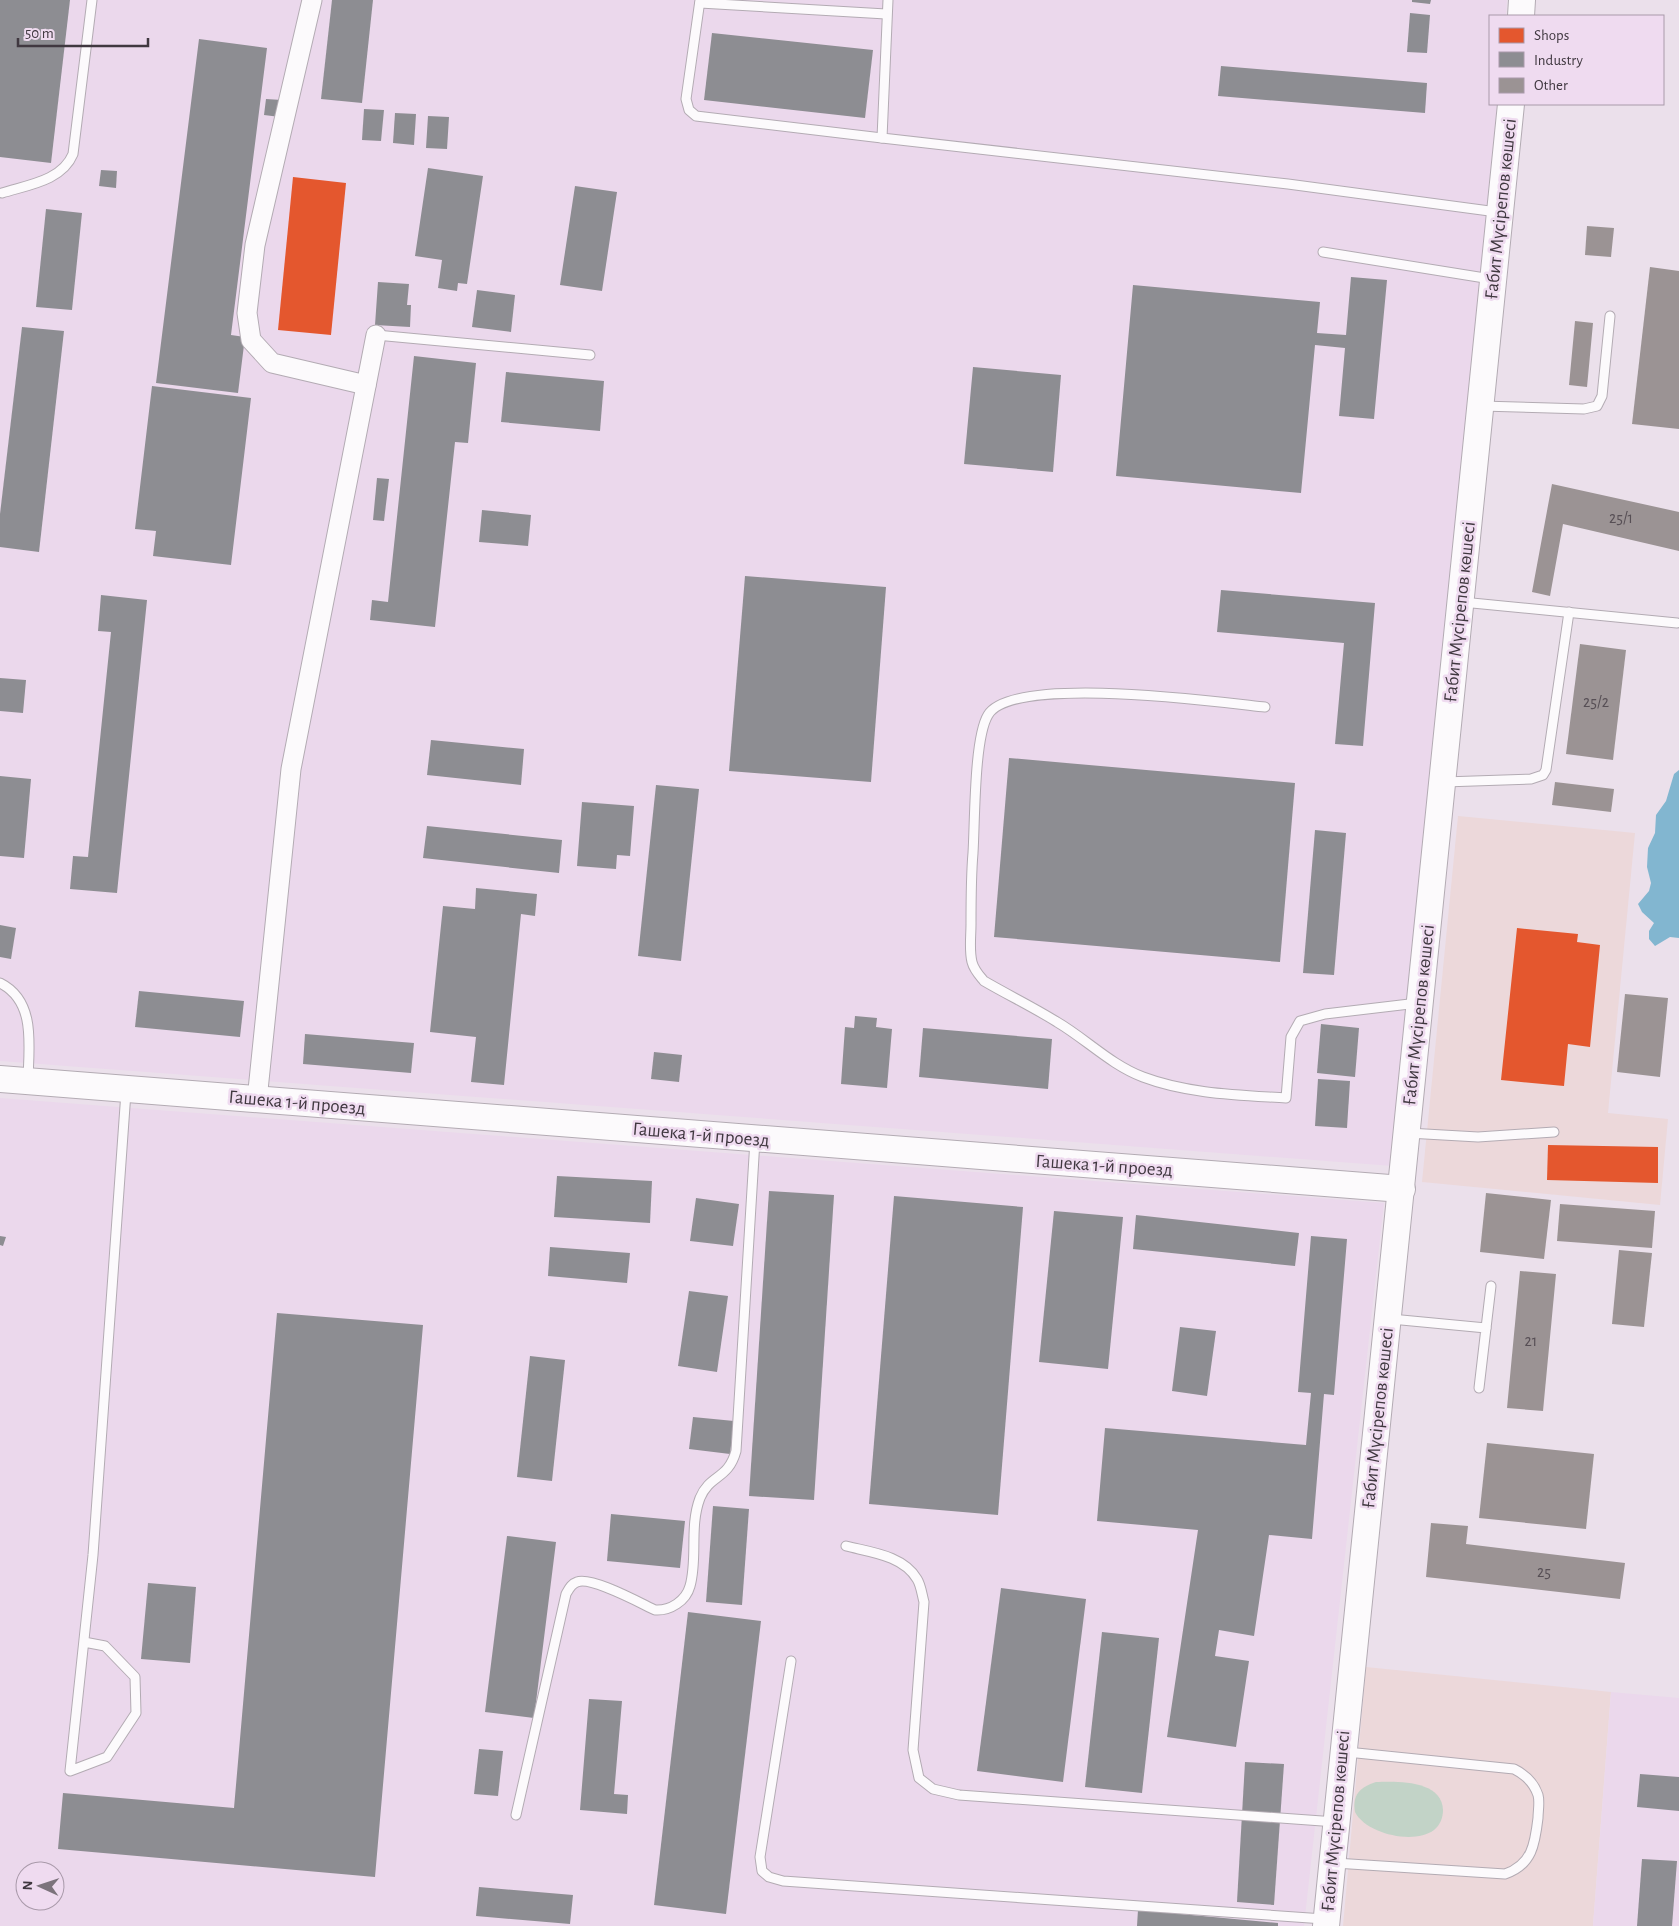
<svg xmlns="http://www.w3.org/2000/svg" width="1679" height="1926" font-family="'Alegreya Sans',sans-serif">
  <style>
    .commercial { fill: #ecd8da }
    .built { fill: #ebd8ec; fill-rule: evenodd }
    .green { fill: #c2d3c7 }
    .water { fill: #82b6d0 }
    .shops { fill: #e4572e }
    .industry { fill: #8d8d92 }
    .building { fill: #9b9394 }
    .lines { fill: none; stroke-linecap: round; stroke-linejoin: round }
    .lane-casing { stroke: #b3abb3; stroke-width: 11 }
    .street-casing { stroke: #b3abb3; stroke-width: 21 }
    .secondary-casing { stroke: #b3abb3; stroke-width: 28 }
    .lane { stroke: #fcfafc; stroke-width: 9 }
    .street { stroke: #fcfafc; stroke-width: 19 }
    .secondary { stroke: #fcfafc; stroke-width: 26 }
    .labels { text-anchor: middle; dominant-baseline: central; stroke-width: 5; stroke-linejoin: round; paint-order: stroke }
    .number-label { font-size: 16px; fill: #574f55 }
    .street-label { font-size: 19px; fill: #403840; stroke: #efdbf0 }
  </style>
  <rect width="100%" height="100%" fill="#ebe0eb"/>
  <g class="commercial">
    <path d="M1458,816L1635,833L1608,1113L1668,1119L1660,1205L1422,1182Z"/>
    <path d="M1366,1667L1611,1692L1593,1926H1343Z"/>
  </g>
  <g class="built">
    <path d="M0,0H1507L1506,16H1490V104H1497L1393,1166L0,1061Z"/>
    <path d="M0,1098L1384,1203L1304,1926H0ZM25,1871H55V1901H25Z"/>
    <path d="M1611,1692L1679,1698V1926H1593Z"/>
  </g>
  <path class="green" d="M1376,1782C1397,1781 1442,1780 1443,1810C1443,1818 1440,1825 1434,1830C1414,1845 1366,1834 1355,1812C1352,1795 1360,1787 1376,1782Z"/>
  <path class="water" d="M1679,770V938L1670,937L1655,946L1649,939V931L1654,923L1642,912L1638,904L1649,891L1651,883L1647,867L1648,848L1655,833L1656,815L1666,801L1674,774Z"/>
  <g class="shops">
    <path d="M293,177L346,183L331,335L278,330Z"/>
    <path d="M1517,928L1578,934L1577,942L1600,945L1590,1047L1568,1044L1564,1086L1501,1080Z"/>
    <path d="M1548,1145L1658,1147V1183L1547,1180Z"/>
  </g>
  <g class="industry">
    <path d="M0,0H70L51,163L0,157Z"/>
    <path d="M332,0H373L362,103L321,99Z"/>
    <path d="M1412,0H1431L1430,4L1412,2Z"/>
    <path d="M1410,13L1430,15L1427,53L1407,52Z"/>
    <path d="M712,33L873,50L865,118L704,100Z"/>
    <path d="M199,39L267,48L231,335L245,337L238,393L156,383Z"/>
    <path d="M1221,66L1427,83L1425,113L1218,96Z"/>
    <path d="M266,99L282,100L280,117L264,115Z"/>
    <path d="M364,109L384,110L381,141L362,140Z"/>
    <path d="M395,113L416,114L414,145L393,143Z"/>
    <path d="M428,116L449,117L447,149L426,148Z"/>
    <path d="M428,168L483,176L467,284L458,283L457,291L438,288L442,260L415,256Z"/>
    <path d="M101,170L117,171L116,188L99,186Z"/>
    <path d="M575,186L617,192L602,291L560,285Z"/>
    <path d="M46,209L82,213L72,310L36,307Z"/>
    <path d="M1351,277L1387,280L1374,419L1339,416L1345,348L1315,345L1301,493L1116,476L1133,285L1320,302L1317,333L1346,335Z"/>
    <path d="M378,282L409,284L407,305H411L410,327L375,325Z"/>
    <path d="M477,290L515,295L511,332L472,327Z"/>
    <path d="M22,327L64,331L39,552L0,547V514Z"/>
    <path d="M414,356L476,363L468,443L455,442L435,627L370,620L372,600L388,602Z"/>
    <path d="M973,367L1061,375L1053,472L964,464Z"/>
    <path d="M506,372L604,381L600,431L501,422Z"/>
    <path d="M152,386L251,398L231,565L153,556L156,531L135,529Z"/>
    <path d="M377,478L389,479L384,521L373,520Z"/>
    <path d="M482,510L531,515L528,546L479,542Z"/>
    <path d="M745,576L886,587L871,782L729,771Z"/>
    <path d="M1221,590L1375,603L1363,746L1335,744L1344,643L1217,632Z"/>
    <path d="M101,595L147,600L117,893L70,889L73,856L88,857L111,632L98,631Z"/>
    <path d="M0,678L26,680L23,713L0,711Z"/>
    <path d="M431,740L524,749L521,785L427,775Z"/>
    <path d="M1009,758L1295,783L1280,962L994,937Z"/>
    <path d="M0,776L31,779L24,858L0,856Z"/>
    <path d="M656,785L699,789L681,961L638,956Z"/>
    <path d="M582,802L634,806L630,856L617,855L616,869L577,866Z"/>
    <path d="M427,826L562,840L559,873L423,858Z"/>
    <path d="M1315,830L1346,833L1334,975L1303,973Z"/>
    <path d="M476,888L537,894L535,916L521,914L504,1085L471,1082L476,1037L430,1032L443,906L475,909Z"/>
    <path d="M0,925L16,928L11,959L0,957Z"/>
    <path d="M139,991L244,1001L240,1037L135,1027Z"/>
    <path d="M855,1016L877,1018L876,1027L892,1029L887,1088L841,1084L845,1027L854,1028Z"/>
    <path d="M1321,1024L1359,1028L1355,1077L1317,1073Z"/>
    <path d="M923,1028L1052,1039L1048,1089L919,1077Z"/>
    <path d="M305,1034L414,1043L411,1073L303,1064Z"/>
    <path d="M654,1052L682,1055L679,1082L651,1079Z"/>
    <path d="M1318,1079L1350,1081L1347,1128L1315,1126Z"/>
    <path d="M557,1176L652,1181L650,1223L554,1217Z"/>
    <path d="M769,1191L834,1195L814,1500L749,1496Z"/>
    <path d="M894,1196L1023,1207L998,1515L869,1504Z"/>
    <path d="M696,1198L739,1204L733,1246L690,1241Z"/>
    <path d="M1054,1211L1123,1217L1108,1369L1039,1362Z"/>
    <path d="M1136,1215L1299,1233L1295,1266L1133,1249Z"/>
    <path d="M0,1236L6,1237L3,1246L0,1245Z"/>
    <path d="M1311,1236L1347,1239L1334,1395L1324,1394L1312,1539L1269,1535L1254,1636L1219,1630L1215,1656L1249,1661L1236,1747L1167,1737L1198,1530L1097,1521L1105,1428L1306,1445L1311,1393L1298,1392Z"/>
    <path d="M550,1247L630,1253L627,1283L548,1276Z"/>
    <path d="M689,1291L728,1296L717,1372L678,1366Z"/>
    <path d="M277,1313L423,1325L375,1877L58,1849L63,1793L234,1808Z"/>
    <path d="M1180,1327L1216,1331L1207,1396L1172,1391Z"/>
    <path d="M530,1356L565,1360L552,1481L517,1477Z"/>
    <path d="M693,1417L734,1421L730,1454L689,1449Z"/>
    <path d="M713,1506L749,1509L742,1605L706,1602Z"/>
    <path d="M611,1514L685,1521L680,1568L607,1561Z"/>
    <path d="M507,1536L556,1542L534,1718L485,1712Z"/>
    <path d="M148,1583L196,1587L190,1663L141,1659Z"/>
    <path d="M1001,1588L1086,1599L1063,1782L977,1771Z"/>
    <path d="M688,1612L761,1621L726,1914L654,1905Z"/>
    <path d="M1102,1632L1159,1638L1142,1793L1085,1787Z"/>
    <path d="M589,1699L622,1701L614,1794L628,1795L627,1814L580,1810Z"/>
    <path d="M479,1749L503,1751L498,1796L474,1794Z"/>
    <path d="M1245,1762L1284,1764L1274,1905L1237,1902Z"/>
    <path d="M1640,1774L1679,1777V1811L1637,1807Z"/>
    <path d="M1642,1859L1677,1861L1672,1926H1637Z"/>
    <path d="M479,1887L573,1895L570,1924L476,1916Z"/>
    <path d="M1138,1910L1278,1923V1926H1137Z"/>
  </g>
  <g class="building">
    <path d="M1587,226L1614,228L1611,257L1585,255Z"/>
    <path d="M1650,267L1679,271V429L1632,424Z"/>
    <path d="M1575,321L1593,323L1587,387L1569,385Z"/>
    <path d="M1552,484L1679,512V551L1563,524L1550,596L1532,592Z"/>
    <path d="M1580,644L1626,650L1613,760L1566,754Z"/>
    <path d="M1555,782L1614,789L1611,812L1552,805Z"/>
    <path d="M1625,994L1668,998L1660,1077L1617,1072Z"/>
    <path d="M1486,1193L1551,1200L1544,1259L1480,1252Z"/>
    <path d="M1560,1204L1655,1211L1652,1248L1557,1241Z"/>
    <path d="M1619,1250L1652,1253L1644,1327L1612,1324Z"/>
    <path d="M1520,1271L1556,1274L1543,1411L1507,1408Z"/>
    <path d="M1487,1443L1594,1454L1586,1529L1479,1518Z"/>
    <path d="M1431,1523L1468,1526L1466,1544L1625,1563L1620,1599L1426,1577Z"/>
  </g>
  <g class="lines">
    <g class="lane-casing">
      <g id="lane">
        <path d="M700,0L686,99L689,110L696,116L882,138"/>
        <path d="M888,0L882,138L1288,184L1497,212"/>
        <path d="M700,3L886,14"/>
        <path d="M2,193C27,185 62,181 73,154L92,0"/>
        <path d="M1323,252L1491,279"/>
        <path d="M376,335L590,355"/>
        <path d="M1481,406L1584,409L1597,406L1602,396L1610,316"/>
        <path d="M1462,602L1677,623"/>
        <path d="M1265,707C1218,702 1012,674 988,715C974,738 975,821 973,853C971,876 971,900 971,924C971,937 969,950 972,962C974,970 979,975 984,981C1008,995 1033,1007 1057,1022C1086,1039 1111,1065 1143,1077C1188,1094 1239,1095 1286,1098L1291,1037L1300,1021L1325,1014L1418,1003"/>
        <path d="M1444,782L1531,779L1543,775L1546,770L1569,612"/>
        <path d="M0,983C36,1001 29,1045 28,1079"/>
        <path d="M1408,1133L1478,1137L1554,1132"/>
        <path d="M1391,1319L1486,1328L1479,1388"/>
        <path d="M1486,1328L1491,1286"/>
        <path d="M846,1546C869,1552 903,1555 917,1579C921,1585 922,1595 924,1602L913,1750L919,1778L933,1789L959,1795L1336,1822"/>
        <path d="M84,1642L105,1646L135,1677L136,1713L107,1757L70,1771L93,1555L126,1092"/>
        <path d="M791,1661L760,1857L762,1871L769,1877L783,1881L1324,1919"/>
        <path d="M516,1815L566,1594C569,1589 571,1584 577,1582C591,1576 640,1603 655,1610C670,1611 686,1601 690,1586C698,1558 689,1527 700,1498C710,1474 728,1480 736,1451L755,1140"/>
        <path d="M1335,1863L1505,1874C1532,1865 1535,1844 1538,1818C1538,1811 1540,1802 1538,1795C1534,1783 1524,1774 1514,1769L1347,1752"/>
      </g>
    </g>
    <g class="street-casing">
      <g id="street">
        <path d="M312,0L255,245L247,313L251,340L272,363L366,385"/>
        <path d="M257,1100L291,769L376,335"/>
      </g>
    </g>
    <g class="secondary-casing">
      <g id="secondary">
        <path d="M1521,16L1522,0"/>
        <path d="M0,1079L1402,1189"/>
        <path d="M1326,1926L1511,104"/>
      </g>
    </g>
    <use href="#lane" class="lane"/>
    <use href="#street" class="street"/>
    <use href="#secondary" class="secondary"/>
  </g>
  <g class="labels">
    <g class="number-label">
      <text x="1621" y="518">25/1</text>
      <text x="1596" y="702">25/2</text>
      <text x="1531" y="1341">21</text>
      <text x="1544" y="1572">25</text>
    </g>
    <g class="street-label">
      <text transform="translate(1501 209) rotate(-84)">Ғабит Мүсірепов көшесі</text>
      <text transform="translate(1460 612) rotate(-84)">Ғабит Мүсірепов көшесі</text>
      <text transform="translate(1419 1015) rotate(-84)">Ғабит Мүсірепов көшесі</text>
      <text transform="translate(297 1103) rotate(5)">Гашека 1-й проезд</text>
      <text transform="translate(701 1135) rotate(5)">Гашека 1-й проезд</text>
      <text transform="translate(1104 1166) rotate(4)">Гашека 1-й проезд</text>
      <text transform="translate(1378 1418) rotate(-84)">Ғабит Мүсірепов көшесі</text>
      <text transform="translate(1336 1821) rotate(-85)">Ғабит Мүсірепов көшесі</text>
    </g>
  </g>
  <rect x="1489" y="15" width="175" height="90" fill="#efdbf0" stroke="#a99aaa"/>
  <rect x="1499" y="28" width="25" height="15" fill="#e4572e" stroke="#a99aaa"/>
  <text x="1534" y="40" font-size="15" fill="#403840">Shops</text>
  <rect x="1499" y="52" width="25" height="15" fill="#8d8d92" stroke="#a99aaa"/>
  <text x="1534" y="65" font-size="15" fill="#403840">Industry</text>
  <rect x="1499" y="78" width="25" height="15" fill="#9b9394" stroke="#a99aaa"/>
  <text x="1534" y="90" font-size="15" fill="#403840">Other</text>
  <g transform="translate(40 1886) rotate(273)"><circle r="24" fill="#efdbf0" stroke="#a99aaa"/>
  <path d="M0-4L9 19L0 12L-9 19Z" fill="#7c737c"/>
  <text y="-8" font-size="14" font-weight="bold" text-anchor="middle" fill="#403840">N</text>
  </g>
  <path d="M18 38v8h130v-8" fill="none" stroke="#403840" stroke-width="2.5"/>
  <text x="25" y="38" font-size="15" fill="#403840" stroke="#efdbf0" stroke-width="4" paint-order="stroke">50 m</text>
</svg>
